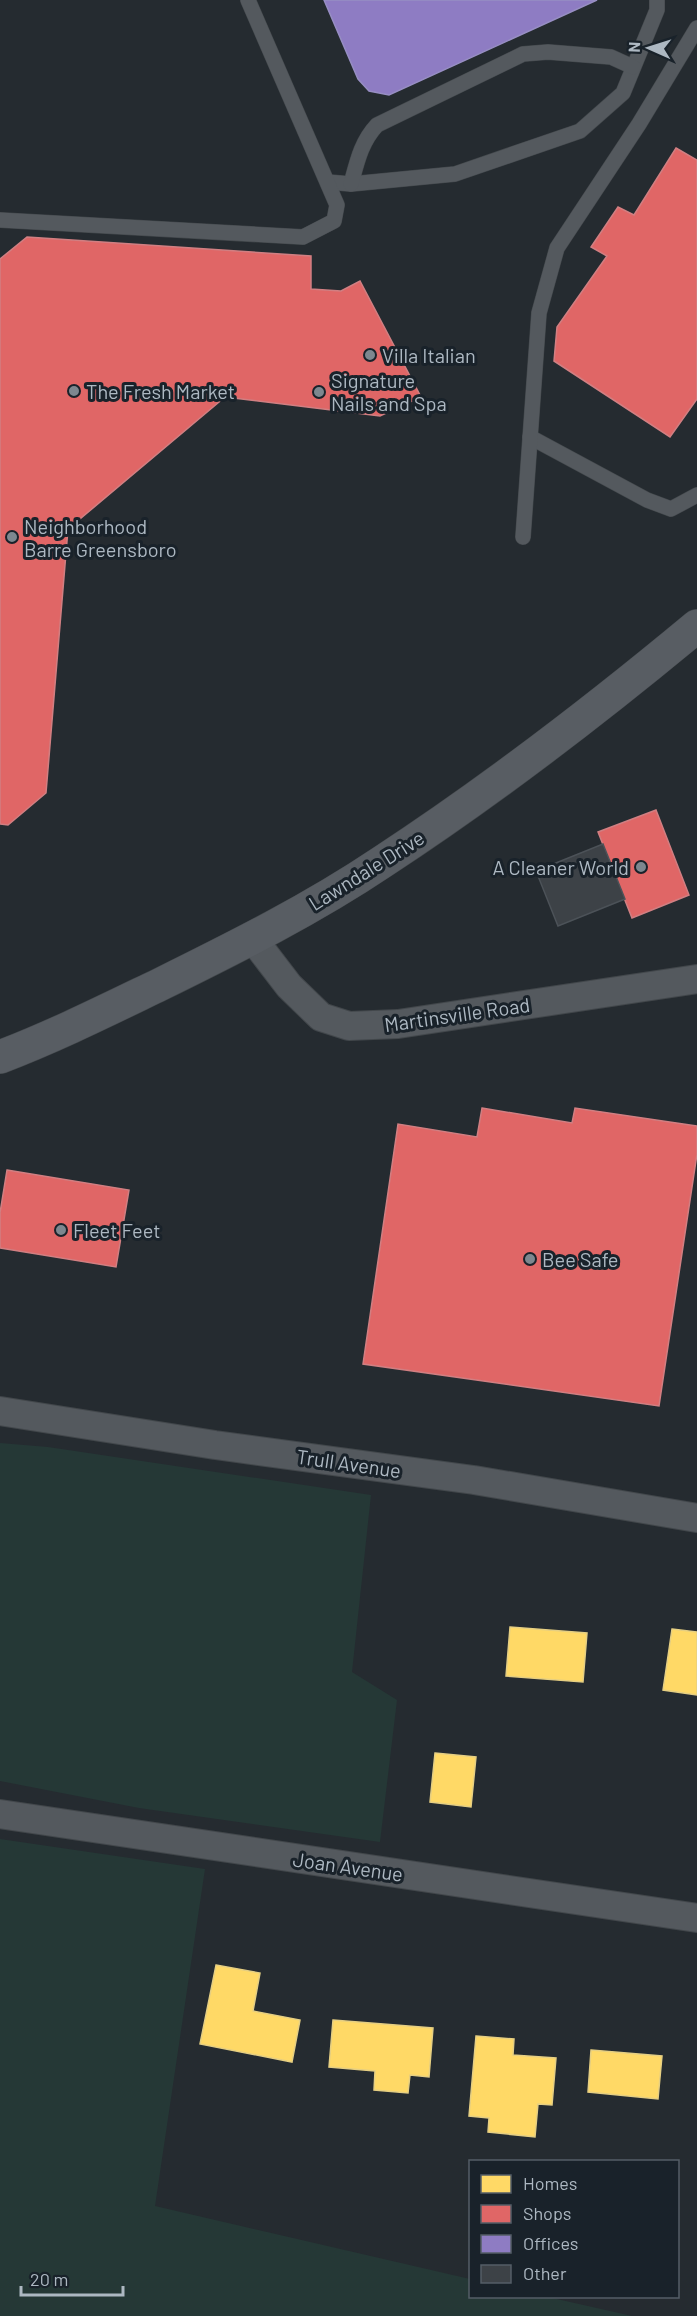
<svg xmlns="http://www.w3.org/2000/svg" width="697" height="2316" font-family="Barlow,sans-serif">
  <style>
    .green { fill: #253836 }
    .homes { fill: #ffd966; stroke: #e6cf82; stroke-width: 1.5 }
    .shops { fill: #e06666; stroke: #d17f82; stroke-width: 1.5 }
    .offices { fill: #8e7cc3; stroke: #978ec3; stroke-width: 1.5 }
    .building { fill: #3d4247; stroke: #4c5258; stroke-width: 1.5 }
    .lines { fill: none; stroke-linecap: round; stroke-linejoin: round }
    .service-casing { stroke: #42474b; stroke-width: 16 }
    .minor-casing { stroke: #42474b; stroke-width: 30 }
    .secondary-casing { stroke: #42474b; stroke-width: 34 }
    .service { stroke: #54595e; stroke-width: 15 }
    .minor { stroke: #54595e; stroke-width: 28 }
    .secondary { stroke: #585d63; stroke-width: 33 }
    .poi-dot { fill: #7d878f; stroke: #19222a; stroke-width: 2 }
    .labels { text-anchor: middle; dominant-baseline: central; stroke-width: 6; stroke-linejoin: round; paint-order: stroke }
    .poi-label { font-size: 20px; fill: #adb8c2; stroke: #19222a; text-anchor: start }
    .street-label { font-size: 20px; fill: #adb8c2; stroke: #19222a }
  </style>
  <rect width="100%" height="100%" fill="#252b30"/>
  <g class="green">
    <path d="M0,1443L48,1447L371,1495L352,1672L397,1700L380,1842L139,1808L0,1781Z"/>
    <path d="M0,1839L205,1869L155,2206L470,2279V2296L548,2297L632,2316H0Z"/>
  </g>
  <g class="homes">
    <path d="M510,1627L587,1633L583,1682L506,1676Z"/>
    <path d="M672,1629L697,1632V1695L663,1690Z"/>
    <path d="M435,1753L476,1757L471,1807L430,1802Z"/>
    <path d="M216,1965L260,1973L253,2011L300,2020L292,2062L200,2044Z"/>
    <path d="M333,2020L433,2028L429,2077L410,2075L408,2093L374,2090L375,2071L329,2067Z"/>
    <path d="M476,2036L514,2039L513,2055L556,2058L552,2105L538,2104L535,2137L488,2132L489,2118L469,2116Z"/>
    <path d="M591,2050L662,2056L658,2099L588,2092Z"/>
  </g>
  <g class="shops">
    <path d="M676,148L697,160V399L670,437L554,361L557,327L607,256L591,247L618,207L634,215Z"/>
    <path d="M27,237L311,256V289L341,291L360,281L421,397L380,416L225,397L68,529L46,793L8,825L0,824V259Z"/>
    <path d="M656,810L689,895L632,918L598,832Z"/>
    <path d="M482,1108L572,1123L575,1108L697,1126V1154L659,1406L363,1364L398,1124L477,1137Z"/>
    <path d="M7,1170L129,1190L116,1267L0,1248V1213Z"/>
  </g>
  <path class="offices" d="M324,0H597L389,95L369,91L358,79Z"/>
  <path class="building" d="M603,844L625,899L558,926L536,871Z"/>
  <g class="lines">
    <g class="service-casing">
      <g id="service">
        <path d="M328,182L351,184L455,174L580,131L623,93L657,10V0"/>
        <path d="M351,184C357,162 361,142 377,125L523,54L548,52L611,57L633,67"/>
        <path d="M0,220L303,237L334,221L337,205L248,0"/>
        <path d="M530,437L647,500L671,509L697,495"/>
        <path d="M523,537L539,313L557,248L639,124L697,28"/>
      </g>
    </g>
    <g class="minor-casing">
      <g id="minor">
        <path d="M253,939L289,986L321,1017L349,1026L398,1024L697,979"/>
        <path d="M0,1411L215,1445L474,1480L697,1518"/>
        <path d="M0,1814L697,1918"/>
      </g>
    </g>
    <g class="secondary-casing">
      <path id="secondary" d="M0,1057C55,1036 107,1010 161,984C236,947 312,909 382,862C492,790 596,710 697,626"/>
    </g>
    <use href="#service" class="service"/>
    <use href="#minor" class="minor"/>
    <use href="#secondary" class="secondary"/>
  </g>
  <g class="poi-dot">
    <circle cx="370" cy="355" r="6"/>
    <circle cx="74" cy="391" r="6"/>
    <circle cx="319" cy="392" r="6"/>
    <circle cx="12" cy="537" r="6"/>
    <circle cx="641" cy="867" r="6"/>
    <circle cx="61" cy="1230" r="6"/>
    <circle cx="530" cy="1259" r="6"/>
  </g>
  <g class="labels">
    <g class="poi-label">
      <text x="382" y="355">Villa Italian</text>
      <text x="331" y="380">Signature<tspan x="331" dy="23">Nails and Spa</tspan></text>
      <text x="86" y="391">The Fresh Market</text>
      <text x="24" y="526">Neighborhood<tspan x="24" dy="23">Barre Greensboro</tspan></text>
      <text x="629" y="867" text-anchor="end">A Cleaner World</text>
      <text x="73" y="1230">Fleet Feet</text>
      <text x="542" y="1259">Bee Safe</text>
    </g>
    <g class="street-label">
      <text transform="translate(366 870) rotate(-32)">Lawndale Drive</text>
      <text transform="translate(457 1014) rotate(-8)">Martinsville Road</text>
      <text transform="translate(349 1463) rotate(8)">Trull Avenue</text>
      <text transform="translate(348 1866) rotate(8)">Joan Avenue</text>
    </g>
  </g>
  <rect x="469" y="2160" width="210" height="138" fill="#19222a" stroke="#545e67" stroke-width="1.5"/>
  <rect x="481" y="2175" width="30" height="18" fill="#ffd966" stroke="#545e67" stroke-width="1.5"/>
  <text x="523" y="2190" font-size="18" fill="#adb8c2">Homes</text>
  <rect x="481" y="2205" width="30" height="18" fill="#e06666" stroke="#545e67" stroke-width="1.5"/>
  <text x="523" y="2220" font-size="18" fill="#adb8c2">Shops</text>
  <rect x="481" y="2235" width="30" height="18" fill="#8e7cc3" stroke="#545e67" stroke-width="1.5"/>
  <text x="523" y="2250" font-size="18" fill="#adb8c2">Offices</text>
  <rect x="481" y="2265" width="30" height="18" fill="#3d4247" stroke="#545e67" stroke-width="1.5"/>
  <text x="523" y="2280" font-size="18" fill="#adb8c2">Other</text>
  <g transform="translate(649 48) rotate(273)" stroke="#19222a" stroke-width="4.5" paint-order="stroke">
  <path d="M0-4.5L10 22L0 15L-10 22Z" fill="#adb8c2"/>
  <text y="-9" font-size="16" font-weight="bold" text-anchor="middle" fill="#adb8c2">N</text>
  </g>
  <path d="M21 2286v9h102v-9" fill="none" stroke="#adb8c2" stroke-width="3"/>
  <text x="30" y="2286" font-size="18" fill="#adb8c2" stroke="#19222a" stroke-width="4.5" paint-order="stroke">20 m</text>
</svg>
